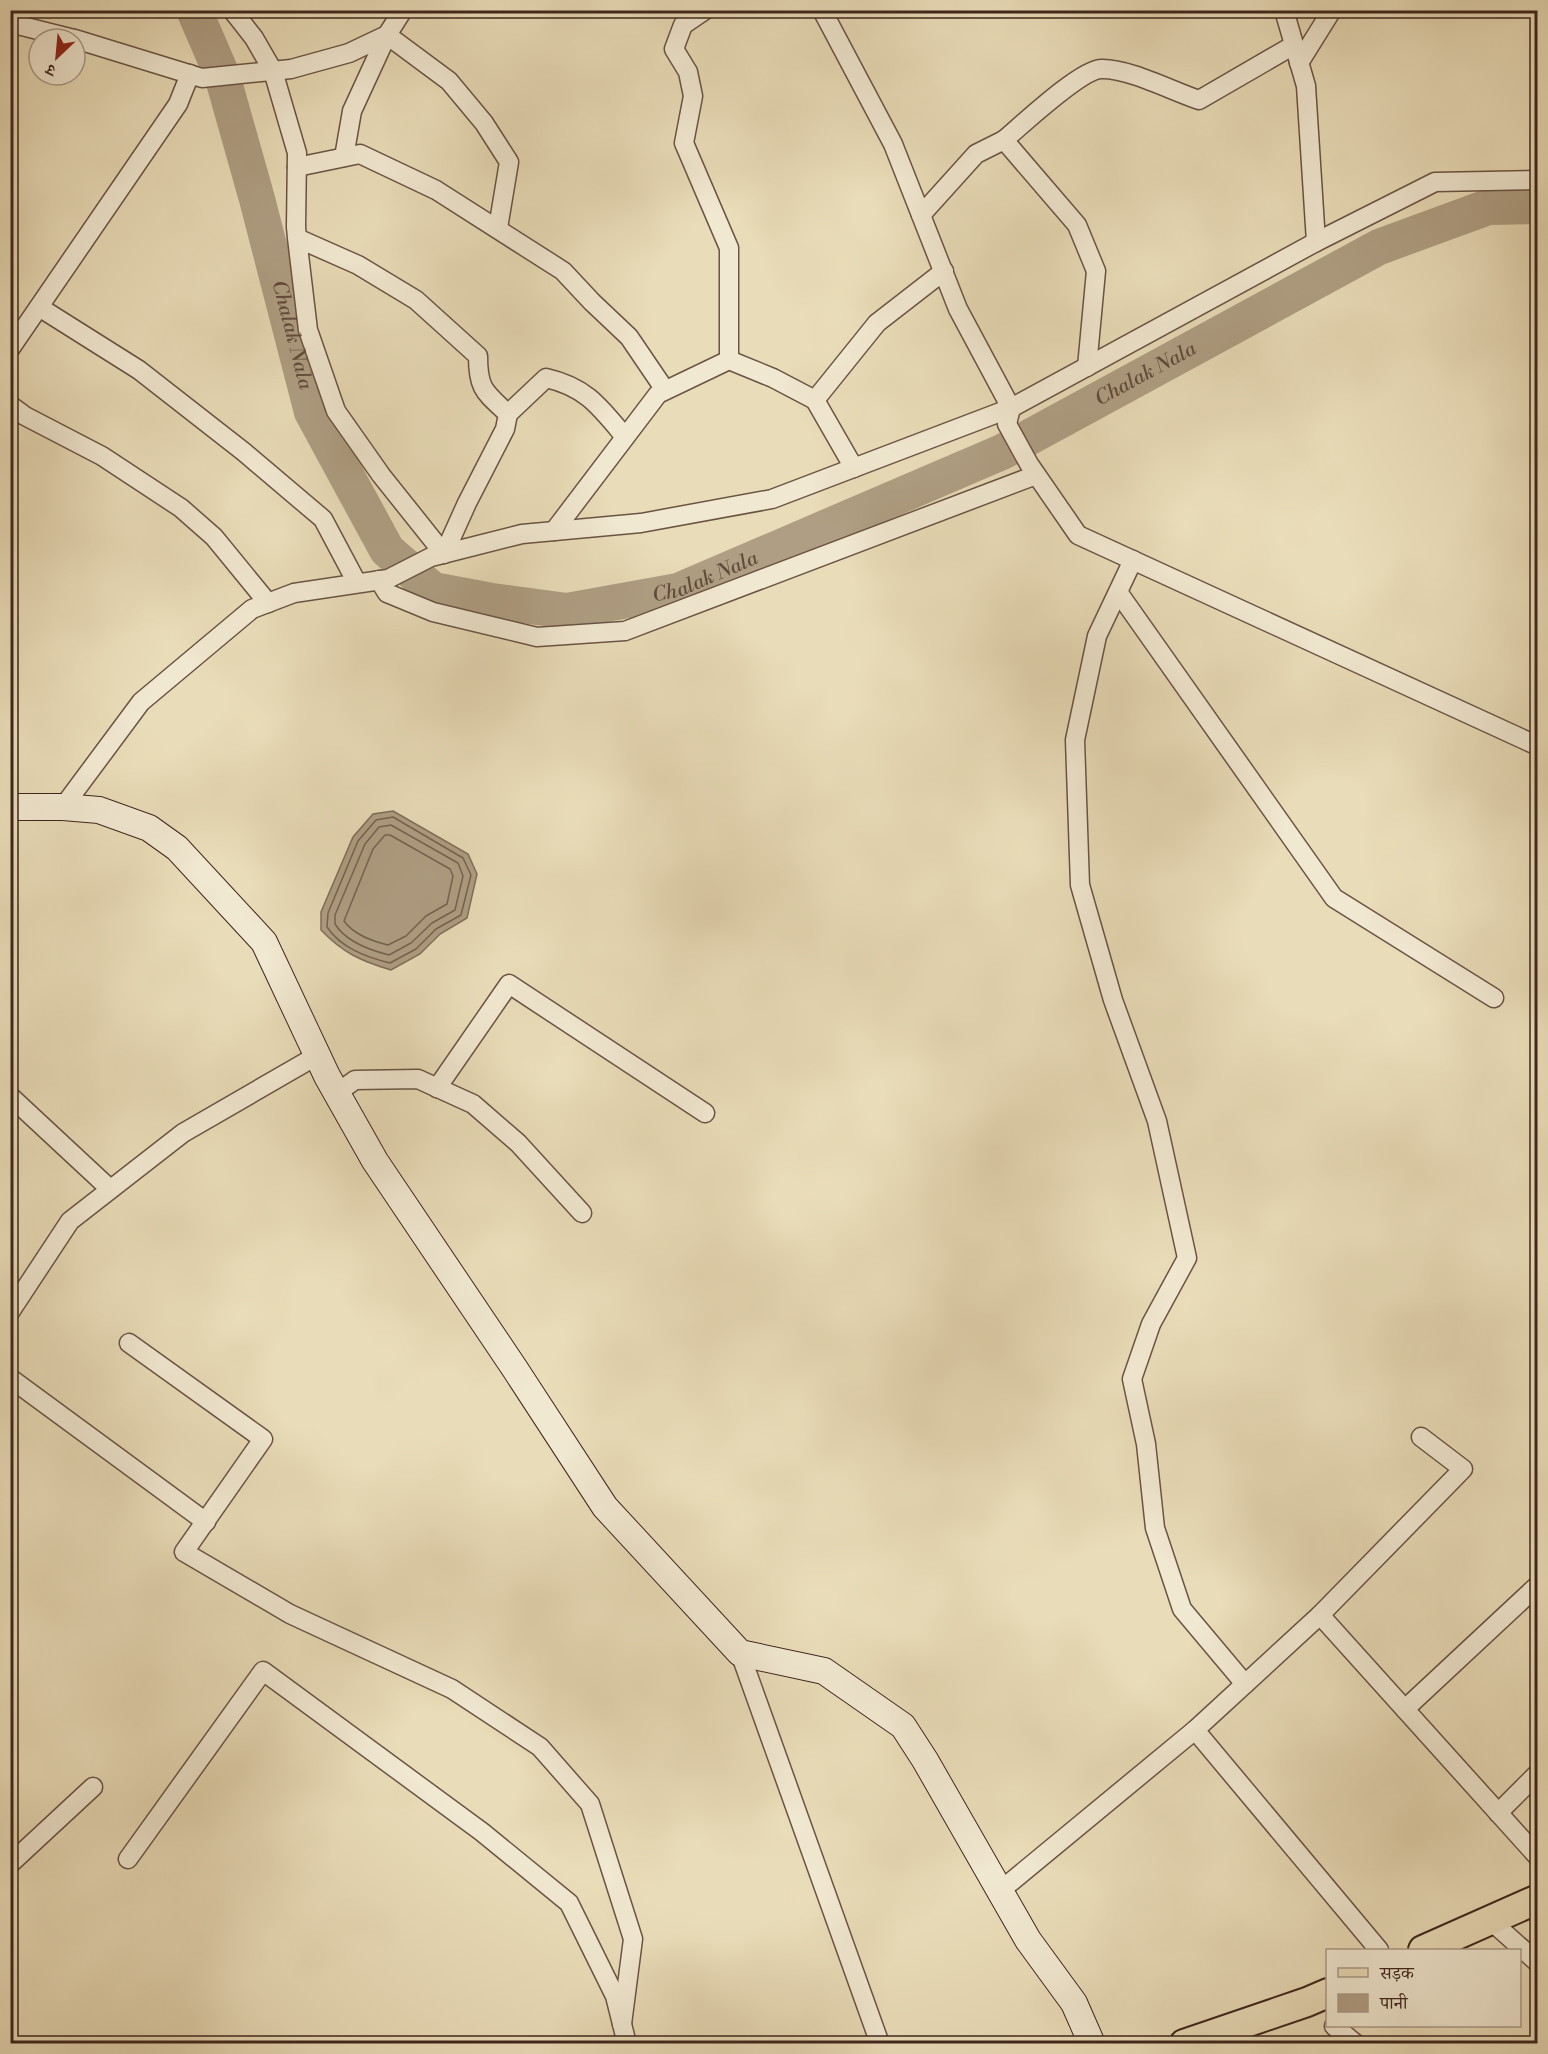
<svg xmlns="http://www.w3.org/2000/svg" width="1548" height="2054" font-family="'Libre Bodoni','Noto Serif Devanagari',serif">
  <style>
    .water { fill: #af9e83; stroke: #826e5a; stroke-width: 1.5 }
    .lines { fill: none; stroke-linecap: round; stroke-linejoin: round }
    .shore { stroke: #776250; stroke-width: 1.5 }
    .river { stroke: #af9e83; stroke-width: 36 }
    .street-casing { stroke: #6a5444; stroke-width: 21 }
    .secondary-casing { stroke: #3f271d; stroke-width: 28 }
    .primary-casing { stroke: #3f271d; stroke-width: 32 }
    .street { stroke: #f1e8d1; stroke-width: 18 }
    .secondary { stroke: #f1e8d1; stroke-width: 26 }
    .primary { stroke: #e9dcb8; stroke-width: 28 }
    .labels { text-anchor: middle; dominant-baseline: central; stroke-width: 6; stroke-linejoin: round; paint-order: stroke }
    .water-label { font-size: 20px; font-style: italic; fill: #614b3c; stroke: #f1e8d1 }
  </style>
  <rect width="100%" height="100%" fill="#e9dcb8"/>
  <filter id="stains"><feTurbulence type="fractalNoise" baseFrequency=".00333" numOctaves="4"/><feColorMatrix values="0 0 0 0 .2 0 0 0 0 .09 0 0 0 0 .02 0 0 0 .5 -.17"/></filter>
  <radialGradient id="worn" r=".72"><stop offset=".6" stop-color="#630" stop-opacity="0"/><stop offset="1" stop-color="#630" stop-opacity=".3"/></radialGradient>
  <path class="water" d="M393,811L468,854L477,874L467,918L440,934L420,954L391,970C361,961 343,953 321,930V912L353,837L373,814Z"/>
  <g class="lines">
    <g class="shore">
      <path d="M393,817L463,858L471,875L461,915L436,929L416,949L390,963C366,957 341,948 327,927L328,913L358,841L376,820Z"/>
      <path d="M391,825L458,863L463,876L455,910L432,923L411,943L389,955C369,950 346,942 335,924V915L365,844L379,827Z"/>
      <path d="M385,835H390L450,869L453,876L447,904L426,916L406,936L388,945C372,941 354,935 344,921L373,849Z"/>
    </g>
    <path class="river" id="s1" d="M194,10L222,75L257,199L312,412L387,550L433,590L492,601L567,611L678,591L1002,452L1379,247L1488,207L1538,206"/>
    <g class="street-casing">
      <g id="street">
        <path d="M232,10L254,38L273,71L297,153L296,227L297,238L308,330L336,411L381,475L444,554L467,503L505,429L508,414C485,392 478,390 478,356L416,300L358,265L297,238"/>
        <path d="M705,10L683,25L674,49L688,72L693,96L684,143L729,248V360"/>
        <path d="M822,10L893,144L958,309L1011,408L1007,424L1029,464L1078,535L1538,746"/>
        <path d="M1284,10L1306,86L1316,242"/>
        <path d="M10,23L74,39"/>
        <path d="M75,39L202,78L291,69L349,53L387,35L403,10"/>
        <path d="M1299,63L1332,10"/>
        <path d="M1004,140C1022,125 1080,70 1101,69C1128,68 1172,91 1199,100L1294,45"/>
        <path d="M344,157L352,111L387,35L449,81L484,123L509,162L498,228"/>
        <path d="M297,167L360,154L436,190L563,271L592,302L629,337L665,390"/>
        <path d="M921,215L976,154L1004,140L1077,225L1096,271L1087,367"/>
        <path d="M39,307L139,370L244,452L323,519L357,583"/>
        <path d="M10,349L178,104L190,74"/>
        <path d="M815,400L877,323L944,271"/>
        <path d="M10,405L25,416L102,456L181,508L214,537L268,603"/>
        <path d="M508,414L546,378C586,387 600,407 625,437"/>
        <path d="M554,531L658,394L729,360L773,378L815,400L854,468"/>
        <path d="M1133,560L1097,636L1075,740L1080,885L1113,1000L1157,1121L1187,1258L1151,1324L1132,1379L1146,1444L1155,1528L1182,1609L1245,1684"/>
        <path d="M379,580L387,593L433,612L537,637L625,631L1036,475"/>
        <path d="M1118,592L1334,898L1494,998"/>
        <path d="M63,807L141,702L252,609L294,593L388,579L431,557L522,534L641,523L772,499L1011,408L1316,242L1435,182L1538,180"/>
        <path d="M437,1088L509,984L705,1113"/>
        <path d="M337,1093L355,1080L418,1079L473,1104L518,1143L582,1213"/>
        <path d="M10,1096L110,1189"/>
        <path d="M10,1312L70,1221L183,1133L318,1055"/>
        <path d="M129,1343L263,1439L184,1552L290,1614L452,1689L540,1747L590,1804L633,1939L622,2024"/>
        <path d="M10,1378L206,1522"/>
        <path d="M1320,1615L1538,1857"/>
        <path d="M740,1653L880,2044"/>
        <path d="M1405,1709L1538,1585"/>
        <path d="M1195,1730L1379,1950"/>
        <path d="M1498,1813L1538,1773"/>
        <path d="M128,1859L263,1671L482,1832L569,1903L615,1996L627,2044"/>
        <path d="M10,1864L93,1787"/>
        <path d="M1000,1891L1195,1730L1320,1615L1463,1469L1421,1437"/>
        <path d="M1490,1920L1538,1963"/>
        <path d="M1334,2026L1356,2044"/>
      </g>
    </g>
    <g class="secondary-casing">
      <path id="secondary" d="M10,807H63L99,810L149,828L177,848L264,942L327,1076L375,1161L515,1369L605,1507L740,1653L824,1671L903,1726L925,1760L1028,1940L1074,2003L1092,2044"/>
    </g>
    <g class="primary-casing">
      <g id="primary">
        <path d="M1423,1950L1538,1899"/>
        <path d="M1184,2044L1307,2002L1328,1993"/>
      </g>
    </g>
    <use href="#street" class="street"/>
    <use href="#secondary" class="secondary"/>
    <use href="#primary" class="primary"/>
  </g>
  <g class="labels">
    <g class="water-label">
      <text stroke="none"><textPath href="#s1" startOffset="340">Chalak Nala</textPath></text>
      <text stroke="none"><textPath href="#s1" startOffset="1402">Chalak Nala</textPath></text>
      <text stroke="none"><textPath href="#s1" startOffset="916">Chalak Nala</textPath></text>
    </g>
  </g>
  <rect width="1548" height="2054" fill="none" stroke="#e9dcb8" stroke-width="36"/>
  <rect x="12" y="12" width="1524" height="2030" fill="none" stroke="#3f271d" stroke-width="3"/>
  <rect x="18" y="18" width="1512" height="2018" fill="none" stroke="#3f271d" stroke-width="1.5"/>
  <rect x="1326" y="1949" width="195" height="78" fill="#f1e8d1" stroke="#aa9b89" stroke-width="1.5"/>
  <rect x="1338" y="1968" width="30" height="9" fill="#e9dcb8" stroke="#aa9b89" stroke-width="1.5"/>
  <text x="1380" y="1979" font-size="18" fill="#3f271d">सड़क</text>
  <rect x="1338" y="1994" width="30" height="18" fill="#af9e83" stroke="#aa9b89" stroke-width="1.5"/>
  <text x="1380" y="2009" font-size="18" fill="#3f271d">पानी</text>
  <g transform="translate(57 57) rotate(206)"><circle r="28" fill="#f1e8d1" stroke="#aa9b89" stroke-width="1.5"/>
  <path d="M0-4.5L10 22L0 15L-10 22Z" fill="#8f2418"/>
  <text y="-9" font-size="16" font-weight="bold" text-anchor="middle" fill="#3f271d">उ</text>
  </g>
  <rect width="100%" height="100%" filter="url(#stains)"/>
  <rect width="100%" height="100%" fill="url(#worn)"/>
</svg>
